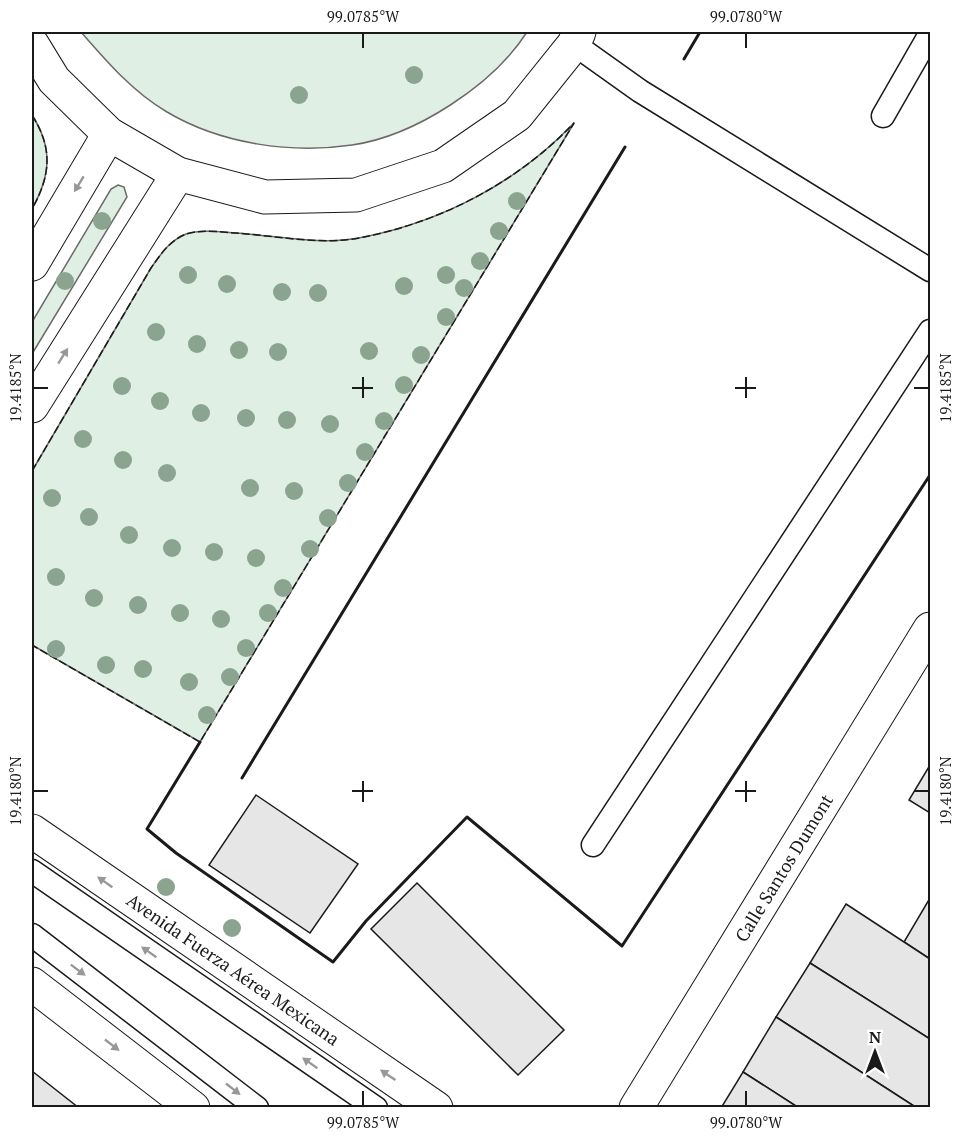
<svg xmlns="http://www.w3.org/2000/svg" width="962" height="1139" font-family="'PT Serif',serif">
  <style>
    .green { fill: #e0efe3; stroke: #6a6a6a; stroke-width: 1.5 }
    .building { fill: #e6e6e6; stroke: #1a1a1a; stroke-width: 1.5 }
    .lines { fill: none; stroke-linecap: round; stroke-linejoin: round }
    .service-casing { stroke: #1a1a1a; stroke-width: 25 }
    .tertiary-casing { stroke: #1a1a1a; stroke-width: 35 }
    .primary-casing { stroke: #1a1a1a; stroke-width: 35 }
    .service { stroke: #fff; stroke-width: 22 }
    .tertiary { stroke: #fff; stroke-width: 33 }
    .primary { stroke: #fff; stroke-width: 33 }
    .fence { stroke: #1a1a1a; stroke-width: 1.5; stroke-dasharray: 8 3; stroke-linecap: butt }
    .wall { stroke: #1a1a1a; stroke-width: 3 }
    .tree { fill: #8aa48f }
    .oneway { fill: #989898 }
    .ticks { fill: none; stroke: #1a1a1a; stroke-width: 2 }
    .labels { text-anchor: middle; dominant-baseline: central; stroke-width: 4.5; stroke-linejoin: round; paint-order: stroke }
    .street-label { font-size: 18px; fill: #1a1a1a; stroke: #fff }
    .neatline { fill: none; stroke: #1a1a1a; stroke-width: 2 }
    .ticks-label { font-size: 15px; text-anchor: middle; fill: #1a1a1a }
  </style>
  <rect width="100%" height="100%" fill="#fff"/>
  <g class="green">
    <path d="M81,32H527C493,85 415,136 352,145C291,154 221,144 167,112C133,92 107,62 81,32Z"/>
    <path d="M32,115C53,148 51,175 32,209Z"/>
    <path d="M574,123L200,742L32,645V471L151,268C161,254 169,241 186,234C202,229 220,232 236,233C278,236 323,246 364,237C443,221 518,182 574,123Z"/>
    <path d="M118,185L124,187L127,197L32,354V322L111,189Z"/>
  </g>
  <g class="building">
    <path d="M930,765V813L909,800Z"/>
    <path d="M256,795L358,864L310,933L209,865Z"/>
    <path d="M417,883L564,1030L518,1075L371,929Z"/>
    <path d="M930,898V959L904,942Z"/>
    <path d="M846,904L930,959V1039L810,963Z"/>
    <path d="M810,963L930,1039V1108H917L776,1017Z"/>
    <path d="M776,1017L917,1108H799L743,1072Z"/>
    <path d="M32,1071L79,1108H32Z"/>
    <path d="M743,1072L799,1108H721Z"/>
  </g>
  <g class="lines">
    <g class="service-casing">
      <g id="service">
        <path d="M574,44L640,91L930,270"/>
        <path d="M883,116L930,34"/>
        <path d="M593,845L930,331"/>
        <path d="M32,871L376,1108"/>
        <path d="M32,935L257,1108"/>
      </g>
    </g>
    <g class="tertiary-casing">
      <g id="tertiary">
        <path d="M32,44L54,80L109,134L178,174L265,197L356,195L443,166L517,115L574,44L579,32"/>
        <path d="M32,264L109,134"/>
        <path d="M32,406L178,174"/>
        <path id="s1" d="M636,1108L930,629"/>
      </g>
    </g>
    <g class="primary-casing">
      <g id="primary">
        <path id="s2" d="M32,831L436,1108"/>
        <path d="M32,984L193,1108"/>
      </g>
    </g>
    <use href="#service" class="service"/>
    <use href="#tertiary" class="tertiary"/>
    <use href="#primary" class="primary"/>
    <g class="fence">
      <path d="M32,115C53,148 51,175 32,209"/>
      <path d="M32,471L151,268C161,254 169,241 186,234C202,229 220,232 236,233C278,236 323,246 364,237C443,221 518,182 574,123L200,742L32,645"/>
    </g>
    <g class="wall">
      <path d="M684,59L700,32"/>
      <path d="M200,742L147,829L176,853L333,962L366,921L467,817L622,946L930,475"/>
      <path d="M242,778L625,147"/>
    </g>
  </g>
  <g class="tree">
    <circle cx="414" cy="75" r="9"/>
    <circle cx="299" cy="95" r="9"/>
    <circle cx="517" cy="201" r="9"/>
    <circle cx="102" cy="221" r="9"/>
    <circle cx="499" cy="231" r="9"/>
    <circle cx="480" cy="261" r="9"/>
    <circle cx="188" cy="275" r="9"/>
    <circle cx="446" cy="275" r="9"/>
    <circle cx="65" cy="281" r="9"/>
    <circle cx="227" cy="284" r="9"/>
    <circle cx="404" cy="286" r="9"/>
    <circle cx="464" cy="288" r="9"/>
    <circle cx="282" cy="292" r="9"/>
    <circle cx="318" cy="293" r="9"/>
    <circle cx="446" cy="317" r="9"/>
    <circle cx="156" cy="332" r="9"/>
    <circle cx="197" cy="344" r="9"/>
    <circle cx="239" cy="350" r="9"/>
    <circle cx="369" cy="351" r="9"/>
    <circle cx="278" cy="352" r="9"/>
    <circle cx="421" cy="355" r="9"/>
    <circle cx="404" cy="385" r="9"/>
    <circle cx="122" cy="386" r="9"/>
    <circle cx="160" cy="401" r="9"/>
    <circle cx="201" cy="413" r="9"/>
    <circle cx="246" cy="418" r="9"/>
    <circle cx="287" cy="420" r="9"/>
    <circle cx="384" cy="421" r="9"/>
    <circle cx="330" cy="424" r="9"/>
    <circle cx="83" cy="439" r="9"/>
    <circle cx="365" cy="452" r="9"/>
    <circle cx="123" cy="460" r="9"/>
    <circle cx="167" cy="473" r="9"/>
    <circle cx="348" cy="483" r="9"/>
    <circle cx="250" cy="488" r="9"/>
    <circle cx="294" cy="491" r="9"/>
    <circle cx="52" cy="498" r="9"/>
    <circle cx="89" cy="517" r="9"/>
    <circle cx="328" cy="518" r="9"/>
    <circle cx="129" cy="535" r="9"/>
    <circle cx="172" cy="548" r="9"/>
    <circle cx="310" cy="549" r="9"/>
    <circle cx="214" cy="552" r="9"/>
    <circle cx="256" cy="558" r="9"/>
    <circle cx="56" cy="577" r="9"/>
    <circle cx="283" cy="588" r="9"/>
    <circle cx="94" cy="598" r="9"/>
    <circle cx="138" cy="605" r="9"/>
    <circle cx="180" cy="613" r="9"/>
    <circle cx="268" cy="613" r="9"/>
    <circle cx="221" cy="619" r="9"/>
    <circle cx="246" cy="648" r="9"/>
    <circle cx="56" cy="649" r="9"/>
    <circle cx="106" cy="665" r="9"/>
    <circle cx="143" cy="669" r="9"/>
    <circle cx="230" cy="677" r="9"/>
    <circle cx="189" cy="682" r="9"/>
    <circle cx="207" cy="715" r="9"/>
    <circle cx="166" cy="887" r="9"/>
    <circle cx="232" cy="928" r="9"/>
  </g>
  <defs><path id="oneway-solid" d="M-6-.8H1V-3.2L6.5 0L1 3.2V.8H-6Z" transform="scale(1.5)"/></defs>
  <g class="oneway">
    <use href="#oneway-solid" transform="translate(79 184) rotate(121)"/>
    <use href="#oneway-solid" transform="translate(63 356) rotate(-58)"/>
    <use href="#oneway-solid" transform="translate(105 882) rotate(-145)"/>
    <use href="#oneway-solid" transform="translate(149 952) rotate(-145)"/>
    <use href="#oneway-solid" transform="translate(78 970) rotate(37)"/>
    <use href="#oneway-solid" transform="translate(112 1045) rotate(38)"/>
    <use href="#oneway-solid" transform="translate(310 1063) rotate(-145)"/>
    <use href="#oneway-solid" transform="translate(388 1075) rotate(-146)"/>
    <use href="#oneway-solid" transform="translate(233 1089) rotate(38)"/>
  </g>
  <path class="ticks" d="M363,33V48M746,33V48M363,377V398M746,377V398M33,388H48M352,388H373M735,388H756M914,388H929M363,781V802M746,781V802M33,791H48M352,791H373M735,791H756M914,791H929M363,1091V1106M746,1091V1106"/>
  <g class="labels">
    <g class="street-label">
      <text stroke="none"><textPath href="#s1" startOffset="282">Calle Santos Dumont</textPath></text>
      <text stroke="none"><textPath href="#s2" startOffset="244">Avenida Fuerza Aérea Mexicana</textPath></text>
    </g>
  </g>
  <rect width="962" height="1139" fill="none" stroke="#ffffff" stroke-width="66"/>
  <g transform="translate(875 1052)" stroke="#ffffff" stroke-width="4.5" paint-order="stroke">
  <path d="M0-4.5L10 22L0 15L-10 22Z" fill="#1a1a1a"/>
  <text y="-9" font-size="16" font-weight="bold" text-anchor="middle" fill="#1a1a1a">N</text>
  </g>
  <rect x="33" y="33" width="896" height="1073" class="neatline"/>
  <g class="ticks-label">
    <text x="363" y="22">99.0785°W</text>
    <text x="746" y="22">99.0780°W</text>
    <text transform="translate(16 388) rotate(-90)" y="5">19.4185°N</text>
    <text transform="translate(946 388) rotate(-90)" y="5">19.4185°N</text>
    <text transform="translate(16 791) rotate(-90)" y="5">19.4180°N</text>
    <text transform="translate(946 791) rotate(-90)" y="5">19.4180°N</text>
    <text x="363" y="1128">99.0785°W</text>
    <text x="746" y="1128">99.0780°W</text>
  </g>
</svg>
